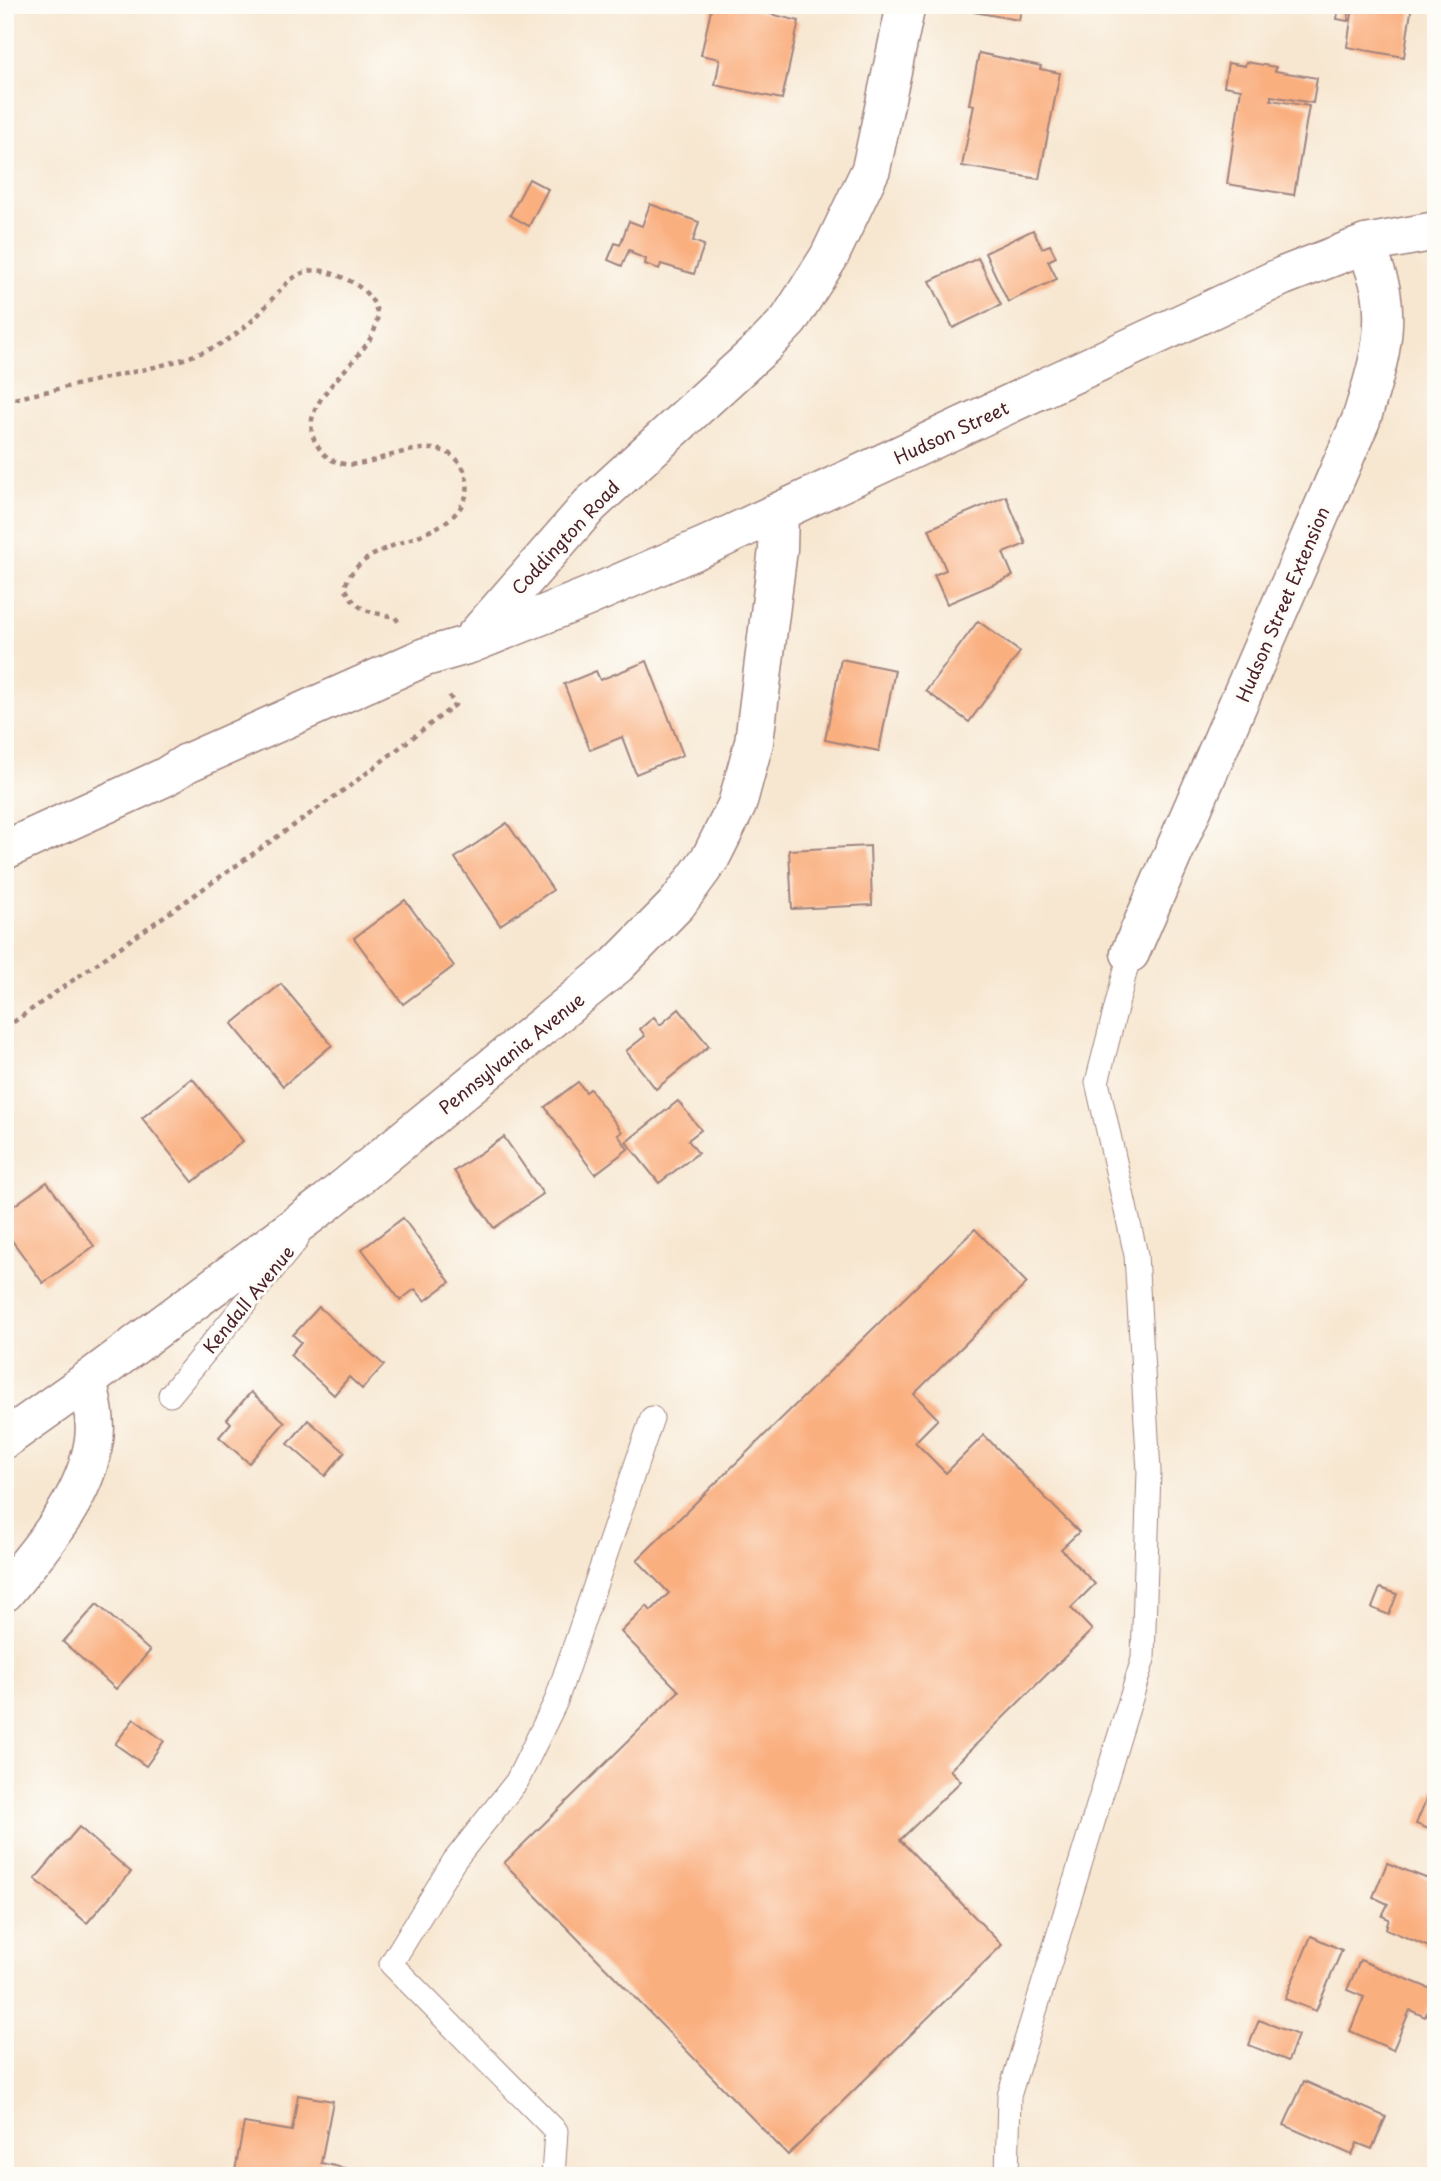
<svg xmlns="http://www.w3.org/2000/svg" width="1441" height="2181" font-family="'Playpen Sans',sans-serif">
  <style>
    .building { fill: #faaf7f }
    .lines { fill: none; stroke-linecap: round; stroke-linejoin: round }
    .service-casing { stroke: #a0837e; stroke-width: 25 }
    .minor-casing { stroke: #a0837e; stroke-width: 41 }
    .tertiary-casing { stroke: #a0837e; stroke-width: 41 }
    .path { stroke: #a0837e; stroke-width: 4.5; stroke-dasharray: 5 5; stroke-linecap: butt }
    .service { stroke: #fff; stroke-width: 23 }
    .minor { stroke: #fff; stroke-width: 38 }
    .tertiary { stroke: #fff; stroke-width: 38 }
    .labels { text-anchor: middle; dominant-baseline: central; stroke-width: 6; stroke-linejoin: round; paint-order: stroke }
    .street-label { font-size: 18px; fill: #4a1f2b; stroke: #fdfcf7 }
  </style>
  <rect width="100%" height="100%" fill="#fdfcf7"/>
  <filter id="ink" filterUnits="userSpaceOnUse"><feTurbulence type="fractalNoise" baseFrequency=".0143" numOctaves="2"/><feDisplacementMap in="SourceGraphic" scale="14" xChannelSelector="R" yChannelSelector="G"/><feConvolveMatrix kernelMatrix="1 2 1 2 8 2 1 2 1" color-interpolation-filters="sRGB"/></filter>
  <filter id="wash" filterUnits="userSpaceOnUse"><feTurbulence type="fractalNoise" baseFrequency=".00686" numOctaves="4" result="noise"/><feDisplacementMap in="SourceGraphic" scale="28" xChannelSelector="R" yChannelSelector="G"/><feGaussianBlur stdDeviation="1.57" result="paint"/><feColorMatrix in="noise" values="0 0 0 0 0 0 0 0 0 0 0 0 0 0 0 0 0 1.4 0 .05"/><feComposite in="paint" operator="in"/></filter>
  <g filter="url(#wash)">
    <rect width="100%" height="100%" fill="#f7e7d1"/>
    <g id="blocks">
      <g class="building">
        <path d="M712,5H733L799,21L782,99L715,85L720,59L701,55Z"/>
        <path d="M976,5H1022L1019,20L974,12Z"/>
        <path d="M1339,5H1412L1404,57L1347,47L1352,13L1349,12L1348,21L1337,19Z"/>
        <path d="M979,53L1041,66L1040,69L1060,73L1039,179L962,166L974,105L969,104Z"/>
        <path d="M1246,62L1276,67L1275,71L1317,78L1313,103L1271,96V100L1309,106L1294,195L1227,184L1241,89L1224,86L1228,63L1245,66Z"/>
        <path d="M529,179L548,189L529,226L510,215Z"/>
        <path d="M650,204L699,222L693,241L704,245L694,274L661,264L659,269L645,264L646,259L631,253L632,251L629,250L622,266L608,260L615,243L620,245L629,221L642,226Z"/>
        <path d="M1033,230L1042,248L1050,245L1056,257L1048,261L1057,279L1008,302L985,253Z"/>
        <path d="M978,258L1001,305L953,328L930,281Z"/>
        <path d="M1006,496L1026,544L1003,553L1013,576L947,604L934,575L946,570L929,529Z"/>
        <path d="M978,621L1020,652L969,722L926,691Z"/>
        <path d="M841,659L895,670L879,751L825,740Z"/>
        <path d="M647,661L683,755L636,774L622,737L590,750L564,684L596,671L600,680Z"/>
        <path d="M507,823L553,890L500,925L455,858Z"/>
        <path d="M870,846L872,905L792,909L789,850Z"/>
        <path d="M405,900L454,966L403,1004L354,938Z"/>
        <path d="M281,984L332,1045L283,1086L232,1024Z"/>
        <path d="M679,1009L709,1046L656,1089L626,1051L645,1036L640,1029L654,1017L660,1025Z"/>
        <path d="M192,1078L243,1141L193,1182L142,1118Z"/>
        <path d="M578,1082L586,1092L590,1089L622,1132L618,1135L628,1149L595,1174L545,1107Z"/>
        <path d="M678,1101L701,1130L688,1140L698,1153L659,1183L626,1142Z"/>
        <path d="M504,1137L543,1194L494,1228L454,1171Z"/>
        <path d="M47,1182L94,1246L43,1283L5,1231V1212Z"/>
        <path d="M403,1218L450,1282L425,1301L415,1289L400,1300L362,1249Z"/>
        <path d="M975,1229L1027,1283L914,1394L938,1419L915,1442L946,1473L984,1435L1079,1532L1061,1549L1095,1584L1071,1608L1092,1630L950,1770L961,1781L900,1840L1002,1945L788,2155L504,1863L679,1691L621,1632L647,1606L651,1611L669,1593L637,1560Z"/>
        <path d="M319,1307L384,1365L362,1389L349,1377L334,1395L290,1355L301,1342L293,1335Z"/>
        <path d="M251,1392L285,1422L249,1463L219,1437L231,1423L227,1419Z"/>
        <path d="M308,1420L345,1452L325,1476L288,1444Z"/>
        <path d="M1380,1588L1397,1594L1389,1615L1372,1608Z"/>
        <path d="M97,1604L150,1651L116,1689L63,1642Z"/>
        <path d="M134,1719L164,1741L146,1766L115,1744Z"/>
        <path d="M1436,1784V1832L1416,1824L1429,1792L1431,1794Z"/>
        <path d="M79,1827L131,1872L87,1923L35,1879Z"/>
        <path d="M1387,1863L1436,1882V1950L1386,1929L1389,1919L1382,1916L1388,1904L1373,1897Z"/>
        <path d="M1311,1936L1342,1950L1316,2011L1285,1999Z"/>
        <path d="M1360,1960L1436,1991L1425,2017L1410,2010L1393,2050L1350,2031L1364,1997L1347,1990Z"/>
        <path d="M1259,2020L1298,2035L1288,2061L1249,2045Z"/>
        <path d="M1304,2081L1386,2117L1372,2149L1357,2143L1352,2155L1284,2125Z"/>
        <path d="M298,2095L333,2101L321,2163L381,2176H234L244,2123L292,2131Z"/>
      </g>
    </g>
  </g>
  <g filter="url(#ink)">
    <use href="#blocks" fill-opacity="0" stroke="#a0837e" stroke-width="2"/>
    <g class="lines">
      <g class="service-casing">
        <g id="service">
          <path d="M170,1395L297,1240"/>
          <path d="M553,2176L556,2131L391,1964L454,1861L517,1781L556,1701L652,1418"/>
          <path d="M1007,2176L1009,2096L1143,1659L1149,1471L1136,1255L1097,1082L1130,953"/>
        </g>
      </g>
      <g class="minor-casing">
        <g id="minor">
          <path d="M1130,953L1361,420C1374,378 1389,336 1381,291C1378,276 1371,260 1366,244"/>
          <path d="M5,1439L87,1381L326,1203L617,965L677,904L711,857L737,805L754,742L778,549L779,512"/>
          <path d="M5,1592C42,1546 85,1500 94,1440C97,1421 92,1400 87,1381"/>
        </g>
      </g>
      <g class="tertiary-casing">
        <g id="tertiary">
          <path d="M473,639L590,505L765,345L789,320L829,257L871,169L906,5"/>
          <path d="M5,850L165,777L187,763L425,657L470,644L585,598L712,543L1283,276L1366,244L1436,231"/>
        </g>
      </g>
      <g class="path">
        <path d="M5,401C43,392 81,384 119,375C155,367 191,360 224,342C235,335 248,325 257,316C276,297 293,265 323,271C339,275 354,281 365,292C420,345 268,395 324,454C333,463 346,466 358,464C389,459 444,429 464,470C467,478 469,487 466,496C450,546 359,536 345,587C356,612 370,612 395,617L400,624"/>
        <path d="M5,1028L351,785L455,705L447,692"/>
      </g>
      <use href="#service" class="service"/>
      <use href="#minor" class="minor"/>
      <use href="#tertiary" class="tertiary"/>
    </g>
  </g>
  <g class="labels">
    <g class="street-label">
      <text transform="translate(951 432) rotate(-25)">Hudson Street</text>
      <text transform="translate(565 537) rotate(-47)">Coddington Road</text>
      <text transform="translate(1282 604) rotate(-67)">Hudson Street Extension</text>
      <text transform="translate(511 1053) rotate(-39)">Pennsylvania Avenue</text>
      <text transform="translate(248 1299) rotate(-51)">Kendall Avenue</text>
    </g>
  </g>
  <rect width="1441" height="2181" fill="none" stroke="#fdfcf7" stroke-width="28"/>
</svg>
